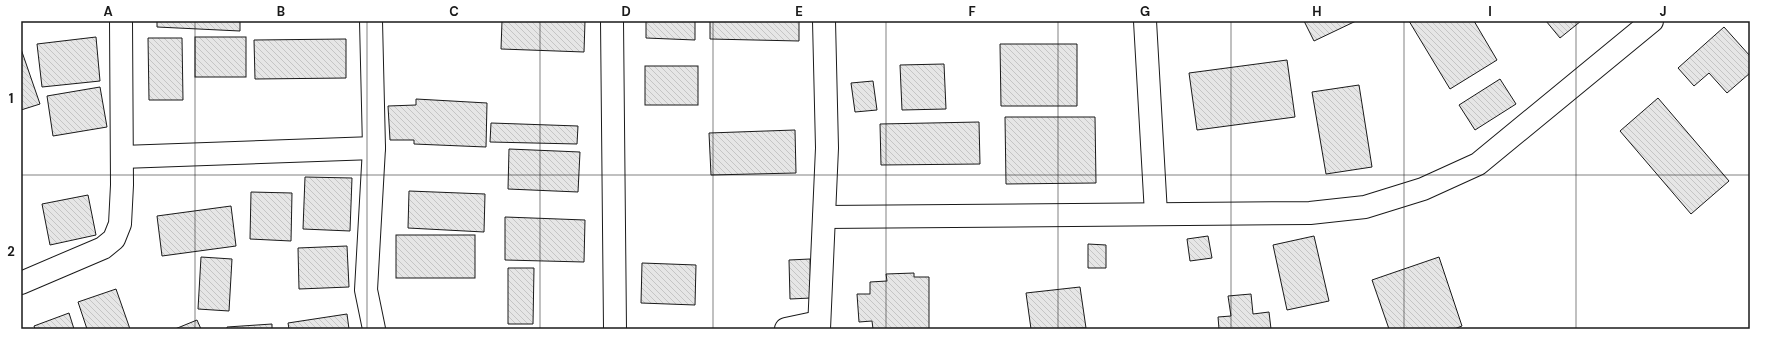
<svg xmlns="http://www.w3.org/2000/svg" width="1771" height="350" font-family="'DM Sans',sans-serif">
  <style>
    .building { fill: url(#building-back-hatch); stroke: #1a1a1a }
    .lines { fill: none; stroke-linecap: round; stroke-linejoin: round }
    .minor-casing { stroke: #1a1a1a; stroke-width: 24 }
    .minor { stroke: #fff; stroke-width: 22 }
    .grid { fill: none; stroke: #1a1a1a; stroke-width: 1; stroke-opacity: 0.55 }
    .neatline { fill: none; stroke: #1a1a1a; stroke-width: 1.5 }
    .grid-label { font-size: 13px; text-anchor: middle; font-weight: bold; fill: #1a1a1a }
  </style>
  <defs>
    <pattern id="building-back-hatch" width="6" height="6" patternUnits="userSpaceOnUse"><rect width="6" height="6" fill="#e6e6e6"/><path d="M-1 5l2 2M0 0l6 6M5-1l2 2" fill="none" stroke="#c5c5c5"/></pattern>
  </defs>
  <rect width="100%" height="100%" fill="#fff"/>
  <g class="building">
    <path d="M157,21H240V31L157,27Z"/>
    <path d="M502,21H585L584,52L501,49Z"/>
    <path d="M646,21H695V40L646,38Z"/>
    <path d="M710,21H799V41L710,39Z"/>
    <path d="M1304,21H1356L1314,41Z"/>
    <path d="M1409,21H1474L1497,60L1450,89Z"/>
    <path d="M1546,21H1581L1560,38Z"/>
    <path d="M1724,27L1750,56V73L1727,93L1709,73L1694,86L1678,68Z"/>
    <path d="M96,37L100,81L42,87L37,44Z"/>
    <rect x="195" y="37" width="51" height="40"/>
    <path d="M148,38H182L183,100H149Z"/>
    <path d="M346,39V78L255,79L254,40Z"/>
    <path d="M1000,44H1077V106H1001Z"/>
    <path d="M21,49L40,104L21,110Z"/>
    <path d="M1287,60L1295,117L1197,130L1189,73Z"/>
    <path d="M944,64L946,109L902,110L900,65Z"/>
    <rect x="645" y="66" width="53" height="39"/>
    <path d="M1500,79L1516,104L1475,130L1459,105Z"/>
    <path d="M873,81L877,110L855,112L851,83Z"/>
    <path d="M1359,85L1372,167L1326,174L1312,92Z"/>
    <path d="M100,87L107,127L53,136L47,96Z"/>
    <path d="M1658,98L1729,181L1691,214L1620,131Z"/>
    <path d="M416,99L487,103L486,147L414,144V140H390L388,106L416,105Z"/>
    <path d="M1005,117H1095L1096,183L1006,184Z"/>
    <path d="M979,122L980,164L881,165L880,124Z"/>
    <path d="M491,123L578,126L577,144L490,142Z"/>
    <path d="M795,130L796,173L711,175L709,133Z"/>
    <path d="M509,149L580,152L578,192L508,189Z"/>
    <path d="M305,177L352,178L350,231L303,229Z"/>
    <path d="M409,191L485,194L484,232L408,228Z"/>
    <path d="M251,192L292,193L291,241L250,239Z"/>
    <path d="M88,195L96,235L50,245L42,204Z"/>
    <path d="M231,206L236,246L162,256L157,216Z"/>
    <path d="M505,217L585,220L584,262L505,260Z"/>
    <rect x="396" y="235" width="79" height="43"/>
    <path d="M1208,236L1212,258L1190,261L1187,239Z"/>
    <path d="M1314,236L1329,301L1287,310L1273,245Z"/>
    <path d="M1088,244L1106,245V268H1088Z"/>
    <path d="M347,246L349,287L299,289L298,248Z"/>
    <path d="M201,257L232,259L229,311L198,309Z"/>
    <path d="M1439,257L1462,326L1454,329H1389L1372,280Z"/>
    <path d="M810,259L811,298L790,299L789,260Z"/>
    <path d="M642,263L696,265L695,305L641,303Z"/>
    <path d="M508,268H534L533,324H508Z"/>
    <path d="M914,273V277H929V329H873L872,321L859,322L857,294H870V282L887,281L886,274Z"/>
    <path d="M1080,287L1086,328L1031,329L1026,293Z"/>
    <path d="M116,289L130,329H87L78,302Z"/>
    <path d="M1251,294L1253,314L1269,312L1271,329H1219L1218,317L1231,316L1228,296Z"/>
    <path d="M69,313L74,329H35L34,326Z"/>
    <path d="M347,314L349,329H289L288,323Z"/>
    <path d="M197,320L201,329H175Z"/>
    <path d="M272,324V329H227V327Z"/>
  </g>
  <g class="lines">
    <g class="minor-casing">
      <g id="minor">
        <path d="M371,21L374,148L366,290L374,329"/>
        <path d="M612,21L615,329"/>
        <path d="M1145,21L1156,214"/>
        <path d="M122,157L374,148"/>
        <path d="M824,217L1310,213L1365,207L1423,189L1478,164L1652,21"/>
        <path d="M21,283L103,248L114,239L120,224L122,185L121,21"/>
        <path d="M786,329L819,322"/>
        <path d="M819,329L827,148L824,21"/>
      </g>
    </g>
    <use href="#minor" class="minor"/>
  </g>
  <path class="grid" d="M195,21V329M367,21V329M540,21V329M713,21V329M886,21V329M1058,21V329M1231,21V329M1404,21V329M1576,21V329M21,175H1750"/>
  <rect width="1771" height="350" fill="none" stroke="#ffffff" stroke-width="44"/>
  <rect x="22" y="22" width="1727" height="306" class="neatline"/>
  <g class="grid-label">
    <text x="108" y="16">A</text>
    <text x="281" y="16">B</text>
    <text x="454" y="16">C</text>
    <text x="626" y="16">D</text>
    <text x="799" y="16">E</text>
    <text x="972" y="16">F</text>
    <text x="1145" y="16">G</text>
    <text x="1317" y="16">H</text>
    <text x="1490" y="16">I</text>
    <text x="1663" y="16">J</text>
    <text x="11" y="103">1</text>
    <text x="11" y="256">2</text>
  </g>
</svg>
